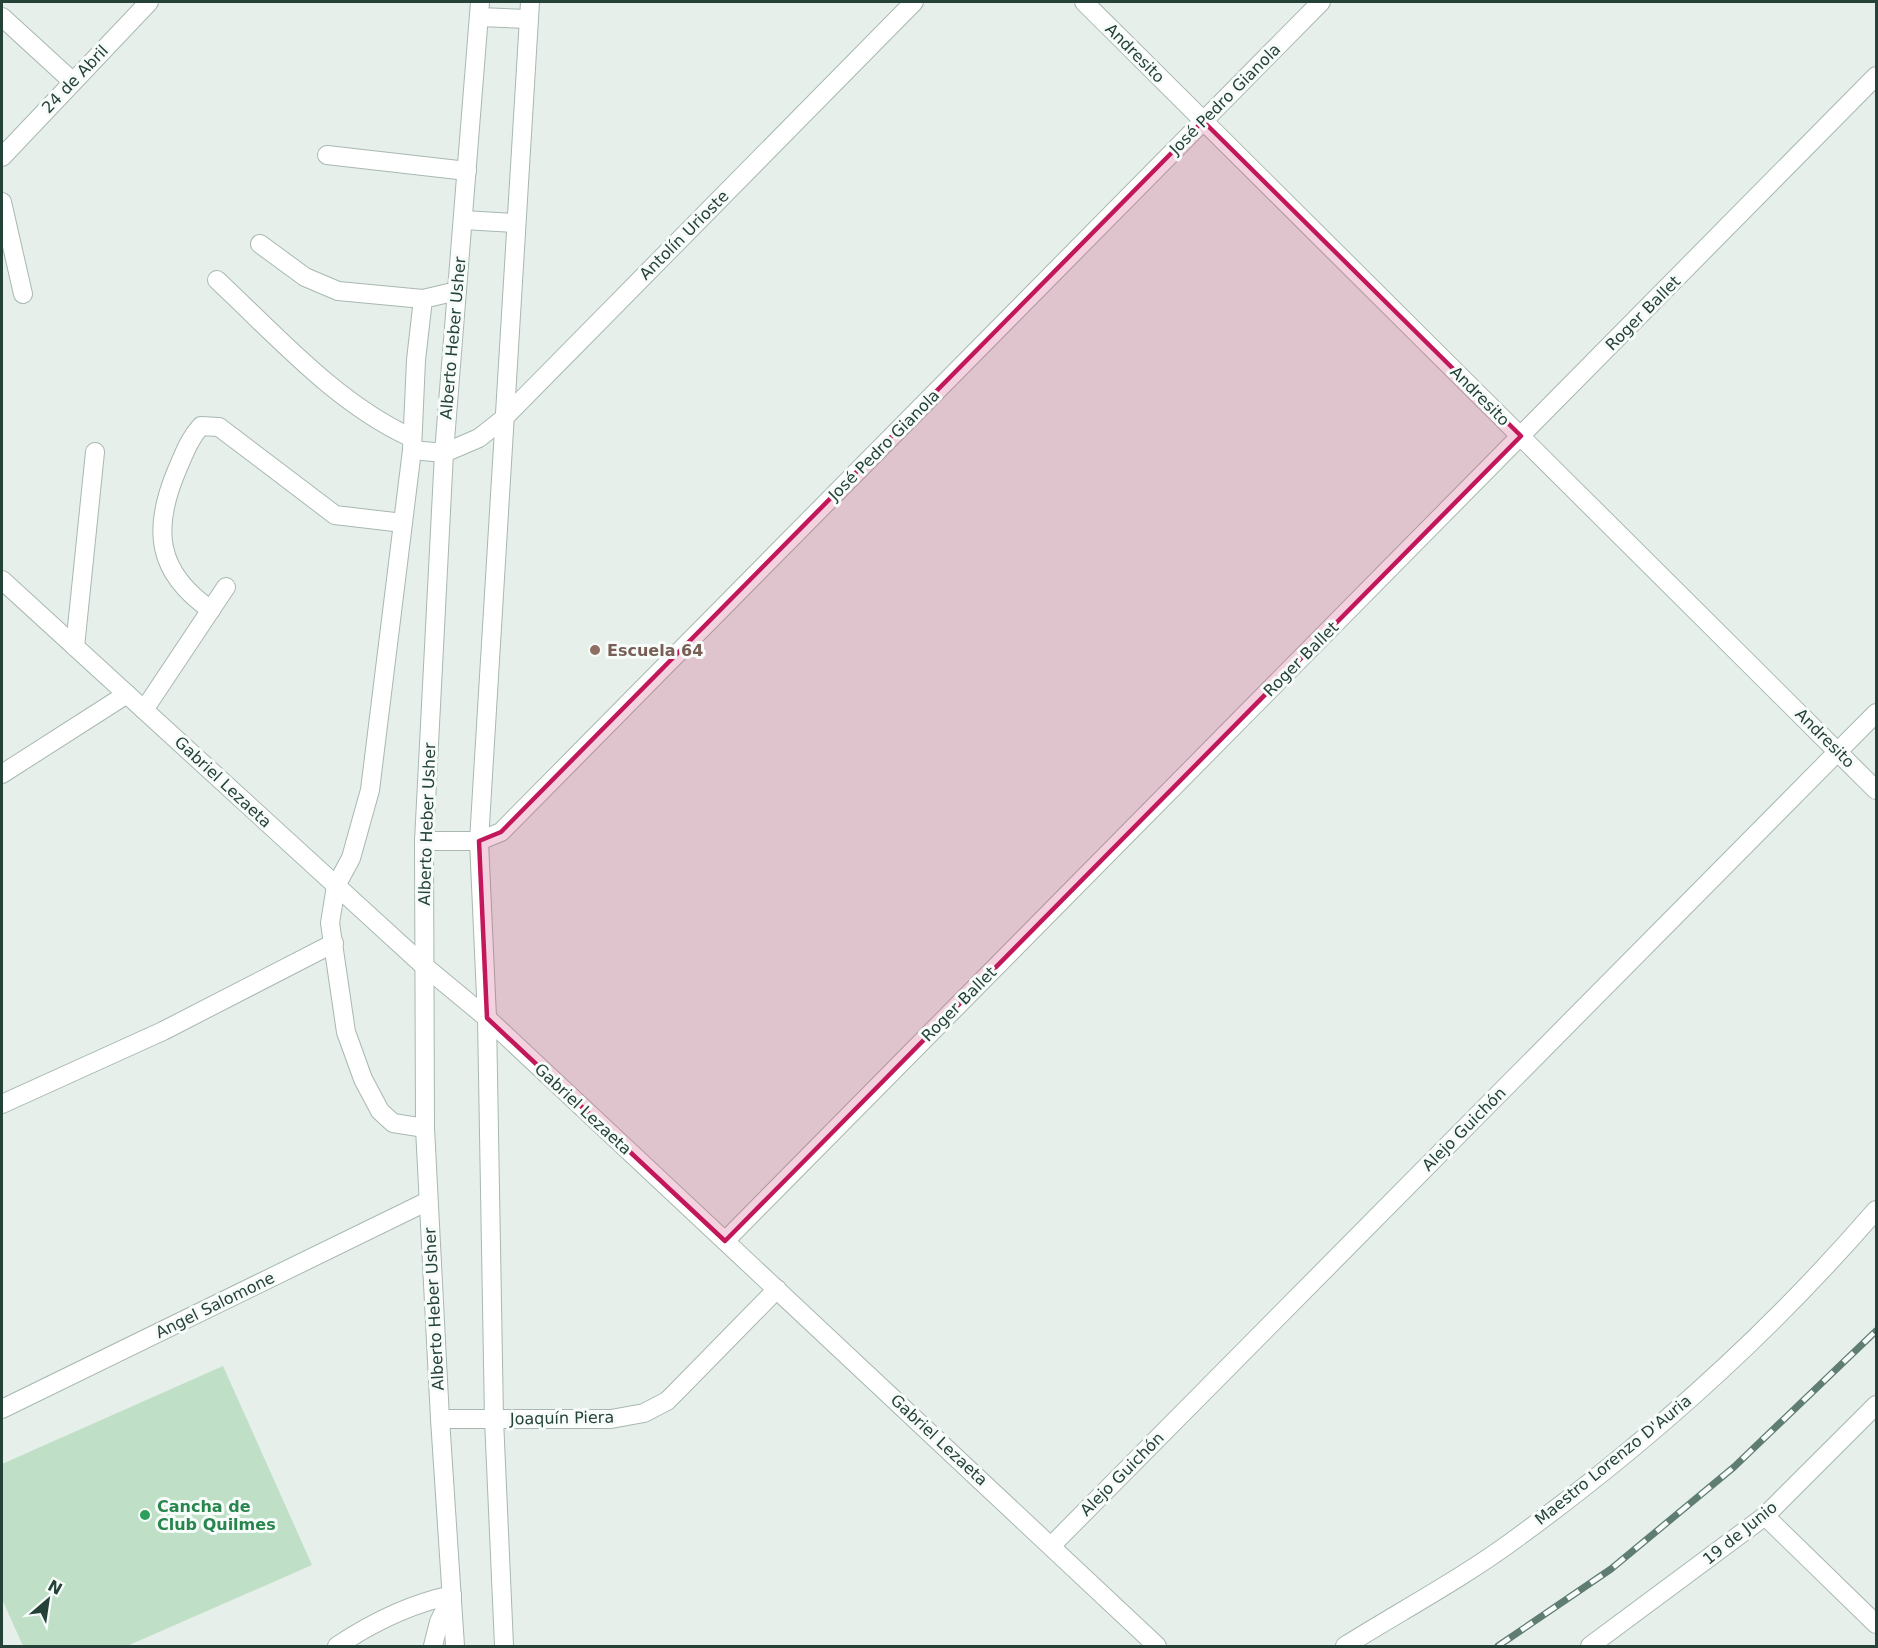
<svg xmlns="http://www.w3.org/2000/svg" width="1878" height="1648" font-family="'DejaVu Sans',sans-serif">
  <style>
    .green { fill: #bfe0c6 }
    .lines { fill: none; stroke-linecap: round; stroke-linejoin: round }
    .minor-casing { stroke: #a8b8b1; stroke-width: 20 }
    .tertiary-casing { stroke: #a8b8b1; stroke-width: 20 }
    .minor { stroke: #fff; stroke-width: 18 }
    .tertiary { stroke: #fff; stroke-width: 18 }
    .rail-casing { stroke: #5f7d73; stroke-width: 7 }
    .rail { stroke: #f7fbf9; stroke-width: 4.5; stroke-dasharray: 14; stroke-linecap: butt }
    .marked { fill: #c2185b; fill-opacity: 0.2; stroke: #c2185b; stroke-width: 4.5; stroke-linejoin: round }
    .education-dot { fill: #8d6e63; stroke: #f7fbf9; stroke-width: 2 }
    .leisure-dot { fill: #2e9e5b; stroke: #f7fbf9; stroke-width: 2 }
    .labels { text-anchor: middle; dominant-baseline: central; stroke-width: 6; stroke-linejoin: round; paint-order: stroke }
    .street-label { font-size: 16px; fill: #244238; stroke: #f7fbf9 }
    .education-label { font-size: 16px; font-weight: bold; fill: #785e54; stroke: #f7fbf9; text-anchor: start }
    .leisure-label { font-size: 16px; font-weight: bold; fill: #27864d; stroke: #f7fbf9; text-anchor: start }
  </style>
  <rect width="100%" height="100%" fill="#e6efea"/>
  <path class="green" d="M223,1366L312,1565L127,1646H23L2,1599V1464Z"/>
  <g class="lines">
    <g class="minor-casing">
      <g id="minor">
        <path d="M2,17L72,81"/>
        <path d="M479,17L529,19"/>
        <path d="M327,155L467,171"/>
        <path d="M2,157L149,2"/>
        <path d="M2,202L23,294"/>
        <path d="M463,220L516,223"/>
        <path d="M260,244L305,277L338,291L423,299"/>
        <path d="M217,280C277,336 336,403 410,437"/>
        <path d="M412,450L444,453L479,438L503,419L914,2"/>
        <path d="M2,580L423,965L487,1018L1157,1646"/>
        <path d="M211,610C156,572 152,529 177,470C184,454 189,439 201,426L219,427L335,515L403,523"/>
        <path d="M75,647L95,452"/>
        <path d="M144,710L226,587"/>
        <path d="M2,774L127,694"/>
        <path d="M424,841H479L501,832L1321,2"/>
        <path d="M2,1104L163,1031L334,943"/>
        <path d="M425,1128L393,1123L380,1111L363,1079L346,1032L330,923L336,886L351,858L370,790L412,450L416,360L423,299L457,291"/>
        <path d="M725,1241L1876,76"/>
        <path d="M2,1409L428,1201"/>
        <path d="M440,1419H611L644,1413L667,1401L678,1390L777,1289"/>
        <path d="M1765,1516L1876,1624"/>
        <path d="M1052,1545L1876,713"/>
        <path d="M337,1646C373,1622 409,1604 452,1595"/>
        <path d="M433,1646L439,1622L452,1595"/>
        <path d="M504,1646L494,1419L487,1018L479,841L530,2"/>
        <path d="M1345,1646C1401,1611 1461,1579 1514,1540C1646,1444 1769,1334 1876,1210"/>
        <path d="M1590,1646L1765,1516L1876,1405"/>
      </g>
    </g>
    <g class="tertiary-casing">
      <g id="tertiary">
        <path d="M1084,2L1876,790"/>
        <path d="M455,1646L440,1419L425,1128L424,841L444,453L480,2"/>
      </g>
    </g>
    <use href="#minor" class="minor"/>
    <use href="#tertiary" class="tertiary"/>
    <g class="rail-casing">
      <path id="rail" d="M1498,1646L1611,1569L1734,1467L1876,1331"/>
    </g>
    <use href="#rail" class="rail"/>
  </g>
  <path class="marked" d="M1203,121L1521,436L725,1241L487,1018L479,841L501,832Z"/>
  <circle class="education-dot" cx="595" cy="650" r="6"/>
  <circle class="leisure-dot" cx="145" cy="1515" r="6"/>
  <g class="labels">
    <g class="street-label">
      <text transform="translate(1135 53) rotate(45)">Andresito</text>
      <text transform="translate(75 79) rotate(-46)">24 de Abril</text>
      <text transform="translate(1225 99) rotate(-45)">José Pedro Gianola</text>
      <text transform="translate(684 235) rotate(-45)">Antolín Urioste</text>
      <text transform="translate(1643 313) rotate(-45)">Roger Ballet</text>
      <text transform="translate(453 338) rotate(-85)">Alberto Heber Usher</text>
      <text transform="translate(1480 396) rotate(45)">Andresito</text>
      <text transform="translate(884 445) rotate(-45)">José Pedro Gianola</text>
      <text transform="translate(1301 659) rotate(-45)">Roger Ballet</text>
      <text transform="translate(1825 738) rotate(45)">Andresito</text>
      <text transform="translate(223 782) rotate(43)">Gabriel Lezaeta</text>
      <text transform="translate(427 824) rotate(-88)">Alberto Heber Usher</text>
      <text transform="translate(959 1004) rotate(-45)">Roger Ballet</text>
      <text transform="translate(583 1109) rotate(43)">Gabriel Lezaeta</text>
      <text transform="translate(1464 1129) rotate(-45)">Alejo Guichón</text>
      <text transform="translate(215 1305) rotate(-26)">Angel Salomone</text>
      <text transform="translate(434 1309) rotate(-93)">Alberto Heber Usher</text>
      <text transform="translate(562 1418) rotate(-1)">Joaquín Piera</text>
      <text transform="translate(939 1440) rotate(43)">Gabriel Lezaeta</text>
      <text transform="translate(1613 1460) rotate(-39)">Maestro Lorenzo D'Auria</text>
      <text transform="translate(1122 1474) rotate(-45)">Alejo Guichón</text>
      <text transform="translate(1740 1533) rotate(-39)">19 de Junio</text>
    </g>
    <g class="education-label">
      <text x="607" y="650">Escuela 64</text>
    </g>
    <g class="leisure-label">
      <text x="157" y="1506">Cancha de<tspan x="157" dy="18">Club Quilmes</tspan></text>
    </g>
  </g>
  <rect width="1878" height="1648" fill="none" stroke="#244238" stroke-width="6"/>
  <g transform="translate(48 1600) rotate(29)" stroke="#f7fbf9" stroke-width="4.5" paint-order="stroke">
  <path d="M0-4.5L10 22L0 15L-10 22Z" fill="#244238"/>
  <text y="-9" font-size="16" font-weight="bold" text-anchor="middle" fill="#244238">N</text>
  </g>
</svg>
